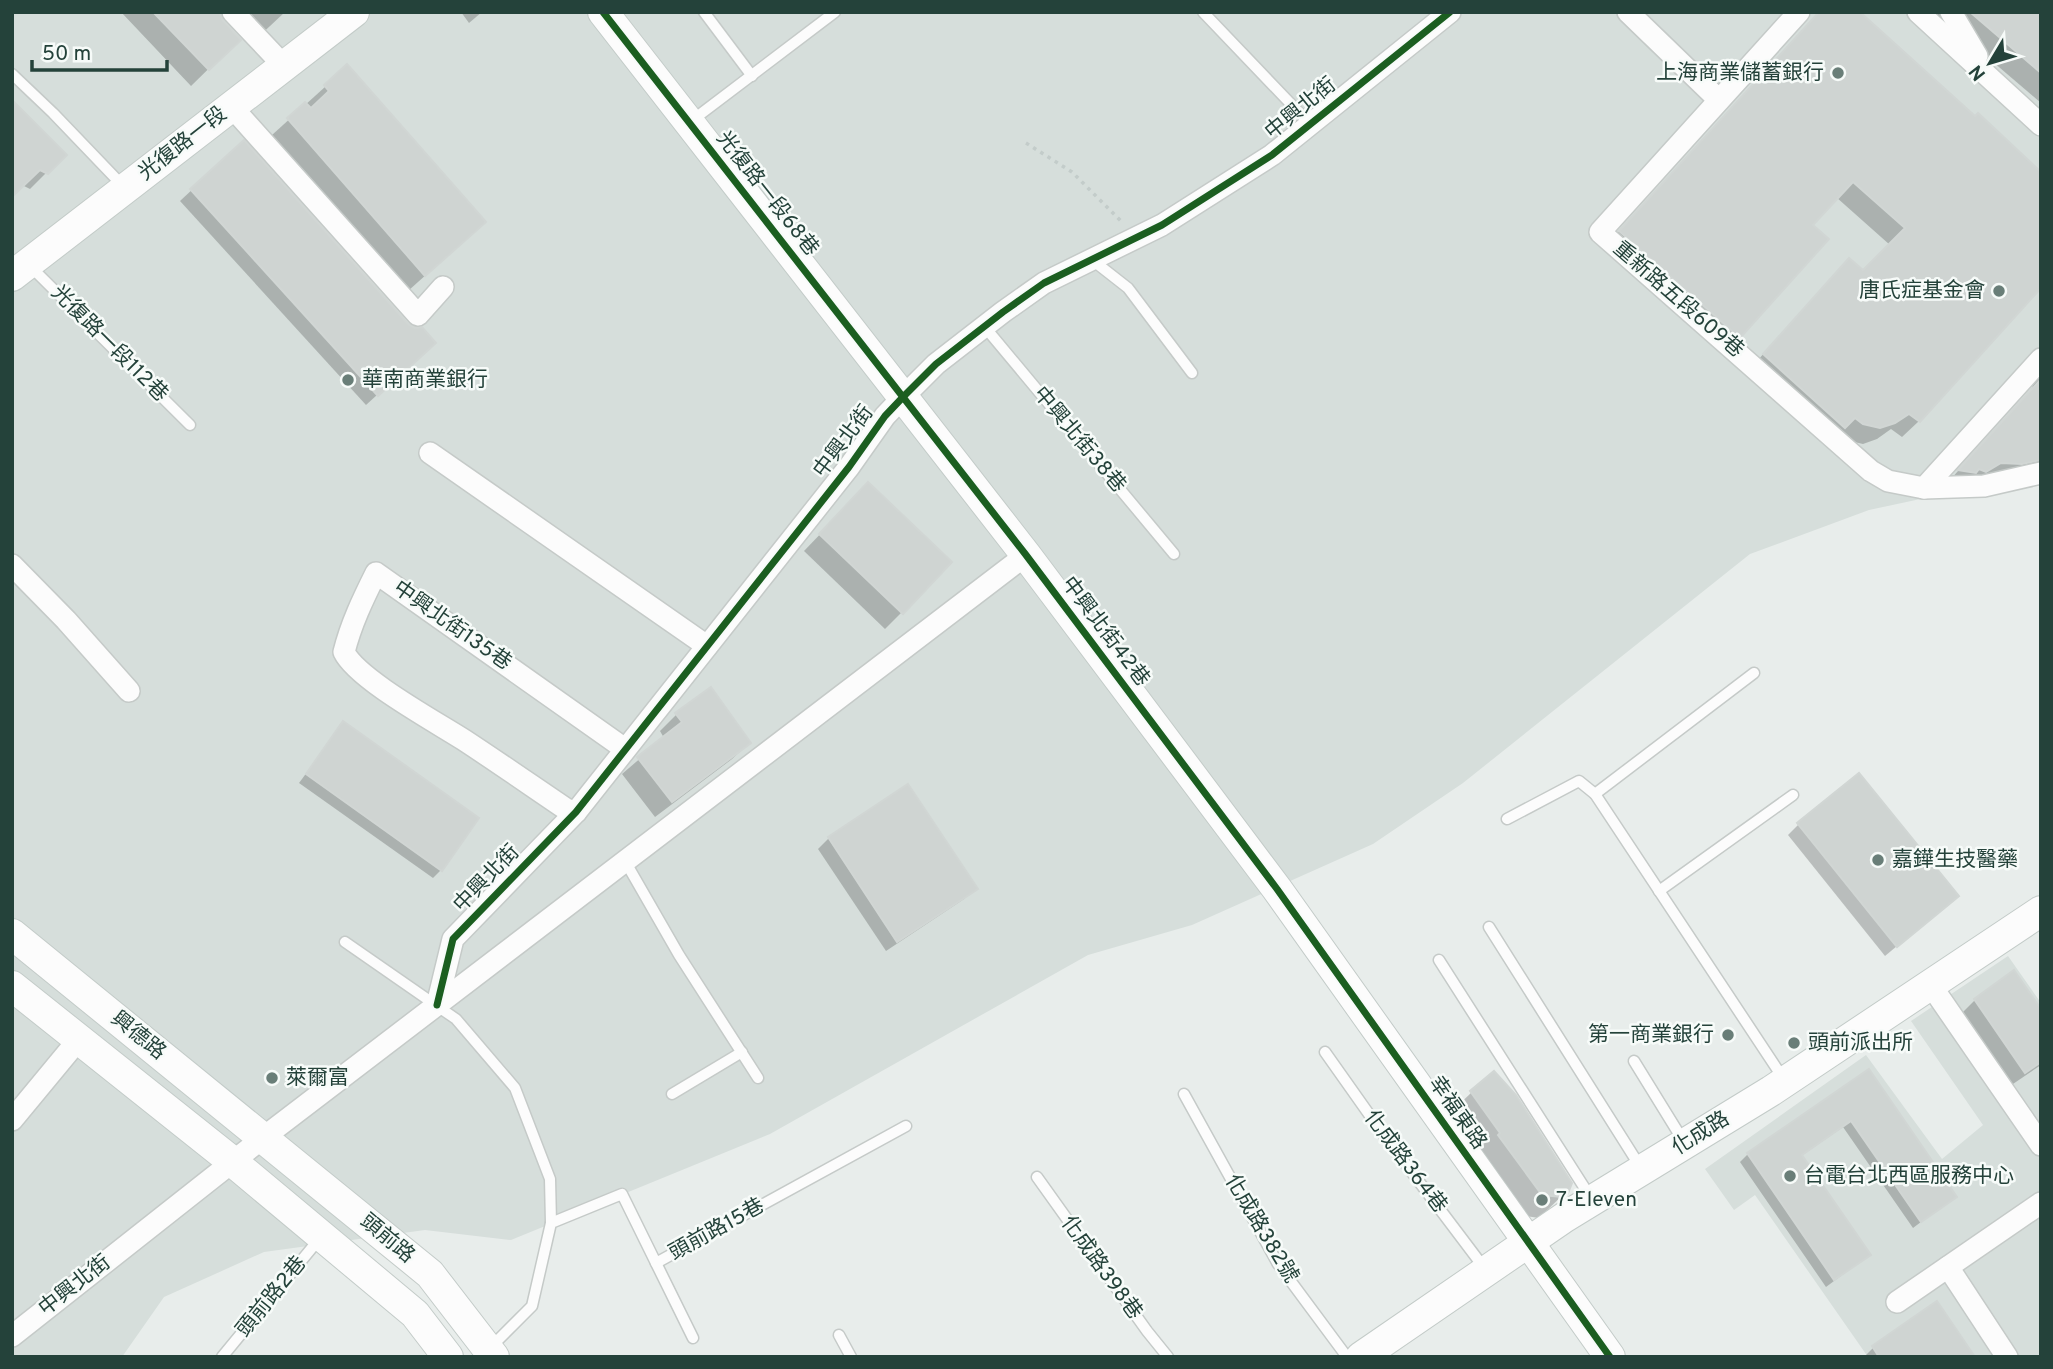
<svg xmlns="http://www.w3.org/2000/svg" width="2053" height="1369" font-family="Overpass,'Noto Sans TC',sans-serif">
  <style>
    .built { fill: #d6dedb }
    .shadow { fill: #0003 }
    .building { fill: #cfd4d2; stroke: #d1d6d4; stroke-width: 2 }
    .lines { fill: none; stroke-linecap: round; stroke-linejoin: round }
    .lane-casing { stroke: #c5cac8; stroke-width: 13 }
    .street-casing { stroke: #c5cac8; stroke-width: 24 }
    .secondary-casing { stroke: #c3cbc8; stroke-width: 32 }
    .path { stroke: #c3ccca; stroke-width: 3.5; stroke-dasharray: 3.5 5; stroke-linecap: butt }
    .lane { stroke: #fcfcfc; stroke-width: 10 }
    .street { stroke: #fcfcfc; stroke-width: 21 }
    .secondary { stroke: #fcfcfc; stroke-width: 30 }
    .cycleway-casing { stroke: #f7fbf9; stroke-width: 11 }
    .cycleway { stroke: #1b5e20; stroke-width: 7 }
    .poi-dot { fill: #697e78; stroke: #f7fbf9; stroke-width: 2.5 }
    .labels { text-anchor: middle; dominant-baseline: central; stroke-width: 5; stroke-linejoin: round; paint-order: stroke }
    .poi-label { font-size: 21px; fill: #24423a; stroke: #f7fbf9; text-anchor: start }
    .street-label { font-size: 21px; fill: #24423a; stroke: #f7fbf9 }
  </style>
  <rect width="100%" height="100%" fill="#e8edeb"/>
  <g class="built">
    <path d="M12,12H2041V478L2000,482L1869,510L1750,554L1463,783L1373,844L1192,925L1088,955L770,1134L511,1240L425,1230L264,1252L164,1297L122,1357H12Z"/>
    <path d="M2008,956L2041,1003V1357H1868L1755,1195L1734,1210L1705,1169L1866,1055L1942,1159L1983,1125L1911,1021Z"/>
  </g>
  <g class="shadow">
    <path d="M121,12H217L222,22L239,39L191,86Z"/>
    <path d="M226,12H285L253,42Z"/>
    <path d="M461,12H482L469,23Z"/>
    <path d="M1819,12L1975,118L1919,421L1902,437L1891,429L1877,439L1863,444L1846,440L1748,371L1833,277L1863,273L1890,245L1836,197L1811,225L1738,336L1722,353L1604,248Z"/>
    <path d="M1937,12H2041V103L1938,15Z"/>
    <path d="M347,67L467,238L408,291L272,135Z"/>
    <path d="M12,103L64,155L30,189L22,185Z"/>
    <path d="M243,142L423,353L366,405L180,201Z"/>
    <path d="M2041,368V476L1940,491L2031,390L2034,383L2033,376Z"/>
    <path d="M852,501L902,612L885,629L804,551Z"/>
    <path d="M711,690L749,743L732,759L655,817L622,774L664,738L660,731L676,715Z"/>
    <path d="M343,724L441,870L433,878L299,783Z"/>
    <path d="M1799,824L1957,896L1885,956L1788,835Z"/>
    <path d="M829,838L975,888L964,899L886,951L818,849Z"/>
    <path d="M2014,973L2041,1012V1065L2007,1088L1958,1017L1975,1000Z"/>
    <path d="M1868,1072L1954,1197L1913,1228L1843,1127L1801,1156L1869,1255L1826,1287L1740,1162L1748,1154Z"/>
    <path d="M1472,1092L1566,1192L1539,1218L1520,1215L1450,1113Z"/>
    <path d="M1873,1348L1973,1357H1864Z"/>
  </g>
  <g class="building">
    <path d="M153,12H219L223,21L241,40L209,70Z"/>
    <path d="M1819,12H1860L1975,116L1978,113L2041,172V288L1920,422L1909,414L1895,423L1880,428L1863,424L1855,418L1845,428L1763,354L1849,258L1863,270L1905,228L1853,182L1813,225L1829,239L1740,338L1619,231Z"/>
    <path d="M1970,12H2041V73Z"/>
    <path d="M347,64L486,222L425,276L287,118L305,102L311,108L329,91L324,85Z"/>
    <path d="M12,100L67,155L48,174L40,170L12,197Z"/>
    <path d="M244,140L408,324L415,328L422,327L436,343L378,396L190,189Z"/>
    <path d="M2041,379V460L2022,464L2001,463L1986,472L1979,469L1976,473L1958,470Z"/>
    <path d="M868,482L952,562L903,614L819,534Z"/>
    <path d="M711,687L751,743L672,802L637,757L682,722L675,713Z"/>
    <path d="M343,721L479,818L442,871L306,774Z"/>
    <path d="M1859,773L1959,896L1897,947L1797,823Z"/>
    <path d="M908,784L978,889L897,942L828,837Z"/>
    <path d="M2014,970L2041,1009V1062L2025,1073L1974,999Z"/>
    <path d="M1869,1069L1957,1197L1921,1222L1851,1121L1802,1155L1871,1255L1834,1280L1747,1153Z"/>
    <path d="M1494,1071L1516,1095L1572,1183L1568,1193L1562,1197L1542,1195L1498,1135L1500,1133L1470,1091Z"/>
    <path d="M1937,1301L1975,1357H1879L1872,1346Z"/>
  </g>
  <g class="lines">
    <g class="lane-casing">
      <g id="lane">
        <path d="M704,12L752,76"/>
        <path d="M1203,12L1310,124"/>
        <path d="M12,74L53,113L123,186"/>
        <path d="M690,122L835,12"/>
        <path d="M1091,259L1128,288L1192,373"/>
        <path d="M28,264L190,425"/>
        <path d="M984,326L1174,554"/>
        <path d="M1595,794L1754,673"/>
        <path d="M1507,819L1579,781L1595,794L1783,1078"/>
        <path d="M625,861L679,955L758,1078"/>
        <path d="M1659,891L1793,795"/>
        <path d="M1489,927L1641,1168"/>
        <path d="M345,942L456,1019L515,1088L550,1179L551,1223"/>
        <path d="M1439,960L1591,1198"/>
        <path d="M1325,1052L1383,1134L1485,1269"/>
        <path d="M1634,1061L1684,1142"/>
        <path d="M672,1094L742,1052"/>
        <path d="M1184,1094L1278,1264L1347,1357"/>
        <path d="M1037,1177L1147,1331L1168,1357"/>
        <path d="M656,1263L693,1338"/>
        <path d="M839,1335L851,1357"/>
        <path d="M491,1347L532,1306L551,1223L622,1194L656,1263L906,1126"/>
        <path d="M222,1357L320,1238"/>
      </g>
    </g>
    <g class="street-casing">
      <g id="street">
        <path d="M233,12L285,67"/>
        <path d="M1628,12L1719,100"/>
        <path d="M1799,12L1600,232L1871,471L1888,481L1924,488L2041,359"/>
        <path d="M1918,12L2041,125"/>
        <path d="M1951,12L1977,56"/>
        <path d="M231,106L418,315L443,287"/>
        <path d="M430,453L707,646"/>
        <path d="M1924,488L1984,486L2041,473"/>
        <path d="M12,565L66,620L129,691"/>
        <path d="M576,812L566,809C532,786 499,763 464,740C436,722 357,679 344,652C351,624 363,599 376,573L625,749"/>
        <path d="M1930,984L2041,1145"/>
        <path d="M437,1005L453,939L576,812L849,467L885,416L904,396L936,364L1003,312L1044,283L1162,225L1272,155L1450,12"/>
        <path d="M12,1120L79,1039"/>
        <path d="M1948,1267L2007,1357"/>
        <path d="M1897,1302L2041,1203"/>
        <path d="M12,1336L264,1137L1026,555"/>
      </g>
    </g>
    <g class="secondary-casing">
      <g id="secondary">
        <path d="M603,12L1026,555L1277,889L1610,1357"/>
        <path d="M12,276L354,12"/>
        <path d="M12,934L430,1274L494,1357"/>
        <path d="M12,986L233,1162L415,1314L448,1357"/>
        <path d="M1361,1357L1565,1217L1771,1091L2041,911"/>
      </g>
    </g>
    <path class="path" d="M1026,143L1072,172L1123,223"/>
    <use href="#lane" class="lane"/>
    <use href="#street" class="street"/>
    <use href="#secondary" class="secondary"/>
    <g class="cycleway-casing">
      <g id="cycleway">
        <path d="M603,12L1026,555L1277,889L1610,1357"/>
        <path d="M437,1005L453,939L576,812L849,467L885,416L904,396L936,364L1003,312L1044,283L1162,225L1272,155L1450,12"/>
      </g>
    </g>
    <use href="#cycleway" class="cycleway"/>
  </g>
  <g class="poi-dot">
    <circle cx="1838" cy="73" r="7"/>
    <circle cx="1999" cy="291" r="7"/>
    <circle cx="348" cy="380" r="7"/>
    <circle cx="1878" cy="860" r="7"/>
    <circle cx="1728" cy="1035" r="7"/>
    <circle cx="1794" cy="1043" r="7"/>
    <circle cx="272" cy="1078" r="7"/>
    <circle cx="1790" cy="1176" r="7"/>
    <circle cx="1542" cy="1200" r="7"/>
  </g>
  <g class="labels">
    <g class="poi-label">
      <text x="1824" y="73" text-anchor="end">上海商業儲蓄銀行</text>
      <text x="1985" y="291" text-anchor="end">唐氏症基金會</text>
      <text x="362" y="380">華南商業銀行</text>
      <text x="1892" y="860">嘉鏵生技醫藥</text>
      <text x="1714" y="1035" text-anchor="end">第一商業銀行</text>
      <text x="1808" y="1043">頭前派出所</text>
      <text x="286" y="1078">萊爾富</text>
      <text x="1804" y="1176">台電台北西區服務中心</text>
      <text x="1556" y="1200">7-Eleven</text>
    </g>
    <g class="street-label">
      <text transform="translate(1301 109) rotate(-39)">中興北街</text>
      <text transform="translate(183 144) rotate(-38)">光復路一段</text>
      <text transform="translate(767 194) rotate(52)">光復路一段68巷</text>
      <text transform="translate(1678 300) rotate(41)">重新路五段609巷</text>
      <text transform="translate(109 344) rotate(45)">光復路一段112巷</text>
      <text transform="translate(1079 440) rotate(50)">中興北街38巷</text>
      <text transform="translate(844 442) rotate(-53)">中興北街</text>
      <text transform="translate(452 626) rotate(35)">中興北街135巷</text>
      <text transform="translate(1105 632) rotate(53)">中興北街42巷</text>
      <text transform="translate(487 879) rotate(-46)">中興北街</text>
      <text transform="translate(138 1036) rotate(39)">興德路</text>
      <text transform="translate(1457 1113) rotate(55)">幸福東路</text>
      <text transform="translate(1701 1134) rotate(-32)">化成路</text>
      <text transform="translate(1405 1162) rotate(53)">化成路364巷</text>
      <text transform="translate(1261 1229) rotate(59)">化成路382號</text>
      <text transform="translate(717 1230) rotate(-29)">頭前路15巷</text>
      <text transform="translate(387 1239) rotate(40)">頭前路</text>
      <text transform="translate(1101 1268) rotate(54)">化成路398巷</text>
      <text transform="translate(75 1286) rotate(-38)">中興北街</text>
      <text transform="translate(272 1297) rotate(-51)">頭前路2巷</text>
    </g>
  </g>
  <rect width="2053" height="1369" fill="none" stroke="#24423a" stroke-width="28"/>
  <g transform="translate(1990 63) rotate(232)" stroke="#f7fbf9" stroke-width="5" paint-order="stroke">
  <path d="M0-5L12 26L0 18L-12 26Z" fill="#24423a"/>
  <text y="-10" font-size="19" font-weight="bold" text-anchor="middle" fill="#24423a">N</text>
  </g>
  <path d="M32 60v10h135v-10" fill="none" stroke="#24423a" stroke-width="3.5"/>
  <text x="42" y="60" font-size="21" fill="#24423a" stroke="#f7fbf9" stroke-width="5" paint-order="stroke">50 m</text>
</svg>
